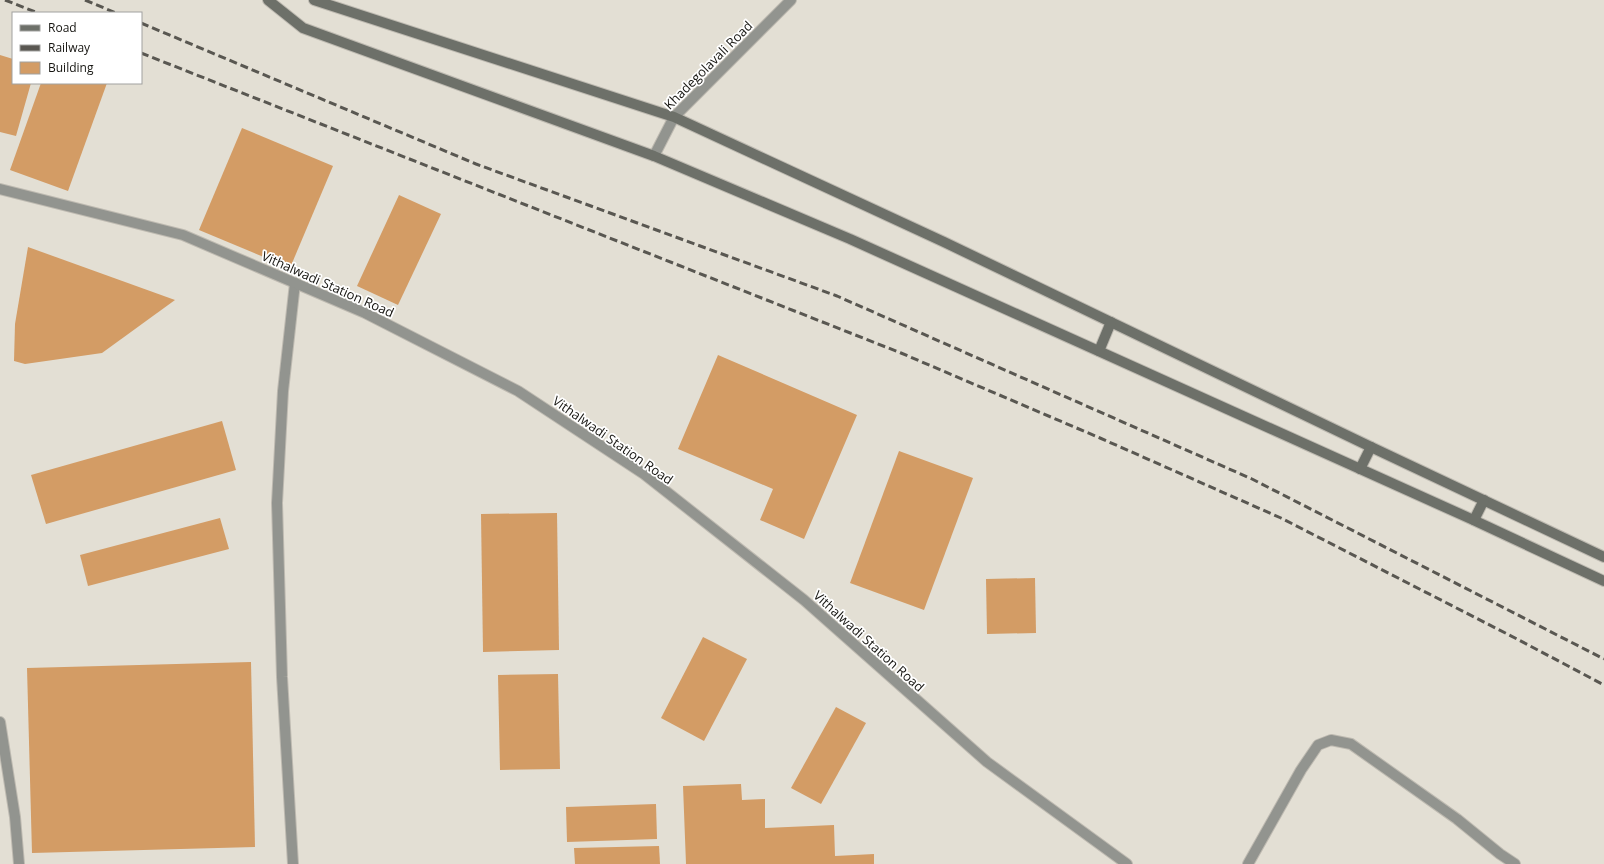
<svg xmlns="http://www.w3.org/2000/svg" width="1604" height="864" font-family="'Open Sans',sans-serif">
  <style>
    .building { fill: #d39c65 }
    .lines { fill: none; stroke-linecap: round; stroke-linejoin: round }
    .minor-casing { stroke: #bebab1; stroke-width: 12 }
    .tertiary-casing { stroke: #bebab1; stroke-width: 12 }
    .secondary-casing { stroke: #bebab1; stroke-width: 12 }
    .minor { stroke: #92948f; stroke-width: 10 }
    .tertiary { stroke: #92948f; stroke-width: 10 }
    .secondary { stroke: #6d7069; stroke-width: 10 }
    .rail { stroke: #595751; stroke-width: 3; stroke-dasharray: 8 4; stroke-linecap: butt }
    .labels { text-anchor: middle; dominant-baseline: central; stroke-width: 3.5; stroke-linejoin: round; paint-order: stroke }
    .street-label { font-size: 13px; fill: #151410; stroke: #fff }
  </style>
  <rect width="100%" height="100%" fill="#e3dfd4"/>
  <g class="building">
    <path d="M0,55L13,59V83H31L16,136L0,132Z"/>
    <path d="M41,83H107L68,191L10,170Z"/>
    <path d="M242,128L333,166L290,268L199,230Z"/>
    <path d="M399,195L441,214L398,305L357,286Z"/>
    <path d="M28,247L175,300L102,353L25,364L14,361L15,324Z"/>
    <path d="M718,355L857,415L804,539L760,520L773,489L678,449Z"/>
    <path d="M222,421L236,470L46,524L31,475Z"/>
    <path d="M899,451L973,478L924,610L850,583Z"/>
    <path d="M557,513L559,650L483,652L481,514Z"/>
    <path d="M220,518L229,549L88,586L80,555Z"/>
    <path d="M1035,578L1036,633L987,634L986,579Z"/>
    <path d="M703,637L747,659L704,741L661,718Z"/>
    <path d="M251,662L255,847L32,853L27,668Z"/>
    <path d="M558,674L560,769L500,770L498,675Z"/>
    <path d="M836,707L866,723L821,804L791,788Z"/>
    <path d="M741,784L742,800L765,799V828L834,825L835,856L874,854V864H686L683,786Z"/>
    <path d="M656,804L657,839L567,842L566,807Z"/>
    <path d="M659,846L660,864H575L574,848Z"/>
  </g>
  <g class="lines">
    <g class="minor-casing">
      <g id="minor">
        <path d="M0,722L15,817L19,864"/>
        <path d="M293,864L282,677L277,503L283,391L295,283"/>
        <path d="M1248,864L1301,770L1318,745L1331,740L1351,744L1457,819L1500,854L1515,864"/>
      </g>
    </g>
    <g class="tertiary-casing">
      <g id="tertiary">
        <path d="M654,156L674,117L791,0"/>
        <path d="M0,189L183,235L365,313L518,391L644,474L804,600L987,762L1127,864"/>
      </g>
    </g>
    <g class="secondary-casing">
      <g id="secondary">
        <path d="M268,0L303,28L654,156L850,239L1469,518L1604,581"/>
        <path d="M314,0L674,117L944,242L1371,447L1604,557"/>
        <path d="M1099,351L1111,322"/>
        <path d="M1360,469L1371,447"/>
        <path d="M1474,520L1484,500"/>
      </g>
    </g>
    <use href="#minor" class="minor"/>
    <use href="#tertiary" class="tertiary"/>
    <use href="#secondary" class="secondary"/>
    <g class="rail">
      <path d="M5,0L38,13"/>
      <path d="M85,0L116,13"/>
      <path d="M141,23L476,164L837,296L1252,479L1604,659"/>
      <path d="M141,53L901,353L1100,438L1281,518L1517,639L1604,685"/>
    </g>
  </g>
  <g class="labels">
    <g class="street-label">
      <text transform="translate(708 65) rotate(-45)">Khadegolavali Road</text>
      <text transform="translate(328 284) rotate(24)">Vithalwadi Station Road</text>
      <text transform="translate(613 440) rotate(35)">Vithalwadi Station Road</text>
      <text transform="translate(869 641) rotate(42)">Vithalwadi Station Road</text>
    </g>
  </g>
  <rect x="12" y="12" width="130" height="72" fill="#ffffff" stroke="#a1a19f"/>
  <rect x="20" y="25" width="20" height="6" fill="#6d7069" stroke="#a1a19f"/>
  <text x="48" y="32" font-size="12" fill="#151410">Road</text>
  <rect x="20" y="45" width="20" height="6" fill="#595751" stroke="#a1a19f"/>
  <text x="48" y="52" font-size="12" fill="#151410">Railway</text>
  <rect x="20" y="62" width="20" height="12" fill="#d39c65" stroke="#a1a19f"/>
  <text x="48" y="72" font-size="12" fill="#151410">Building</text>
</svg>
